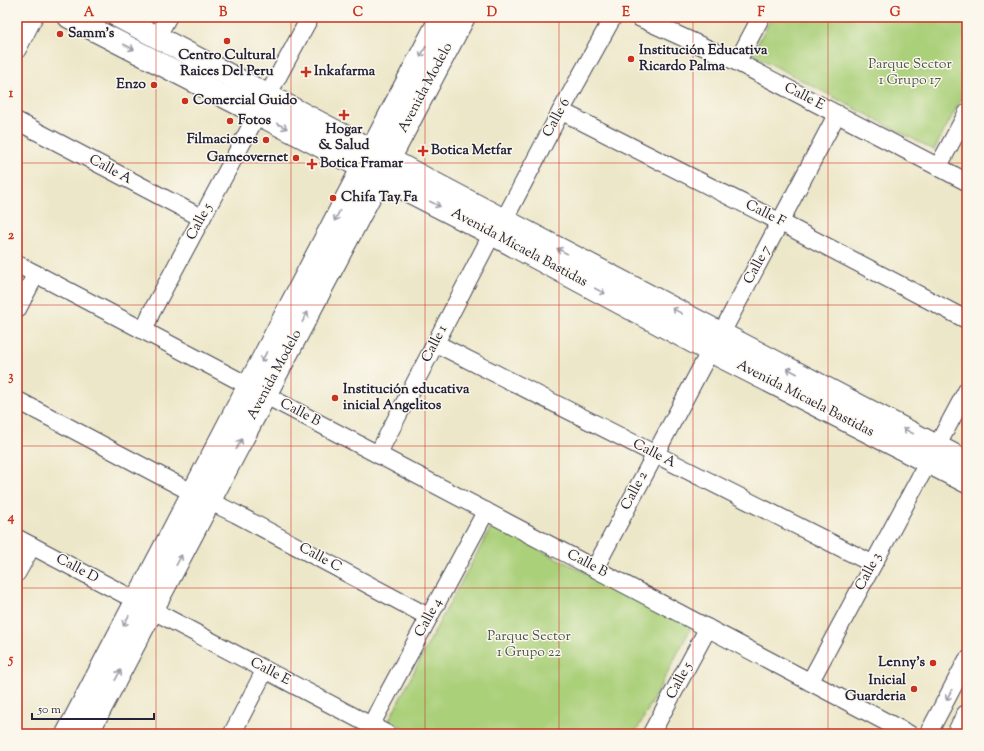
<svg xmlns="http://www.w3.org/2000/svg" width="984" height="751" font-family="'Sorts Mill Goudy',serif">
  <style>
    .green { fill: #abd07a; stroke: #66795a }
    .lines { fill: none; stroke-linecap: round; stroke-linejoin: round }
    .street-casing { stroke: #404050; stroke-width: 19 }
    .secondary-casing { stroke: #404050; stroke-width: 24 }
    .street { stroke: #fff; stroke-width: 17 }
    .secondary { stroke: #fff; stroke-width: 22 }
    .oneway { stroke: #9c9ca7 }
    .grid { fill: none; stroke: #c8321e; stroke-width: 1; stroke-opacity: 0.55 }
    .poi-dot { fill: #c8321e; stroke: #fbf7ec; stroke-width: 1.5 }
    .labels { text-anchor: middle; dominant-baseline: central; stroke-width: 3; stroke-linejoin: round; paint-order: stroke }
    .poi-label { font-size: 14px; font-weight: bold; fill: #22223b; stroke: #fbf7ec; text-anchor: start }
    .park-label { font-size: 14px; fill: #4b564e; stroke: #fbf7ec }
    .street-label { font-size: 14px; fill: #22223b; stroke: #fbf7ec }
    .neatline { fill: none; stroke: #c8321e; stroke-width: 1.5 }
    .grid-label { font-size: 13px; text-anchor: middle; font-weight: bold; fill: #c8321e }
  </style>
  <rect width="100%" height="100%" fill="#fbf7ec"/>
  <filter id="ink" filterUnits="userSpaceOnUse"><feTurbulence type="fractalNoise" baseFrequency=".025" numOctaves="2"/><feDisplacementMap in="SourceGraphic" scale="8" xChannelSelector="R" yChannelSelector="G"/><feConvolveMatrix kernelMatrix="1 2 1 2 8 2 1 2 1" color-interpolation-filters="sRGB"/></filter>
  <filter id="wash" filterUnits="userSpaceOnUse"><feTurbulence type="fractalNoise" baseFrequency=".012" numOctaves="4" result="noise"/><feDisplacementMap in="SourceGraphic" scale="16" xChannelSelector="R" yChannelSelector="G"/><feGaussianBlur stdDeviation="0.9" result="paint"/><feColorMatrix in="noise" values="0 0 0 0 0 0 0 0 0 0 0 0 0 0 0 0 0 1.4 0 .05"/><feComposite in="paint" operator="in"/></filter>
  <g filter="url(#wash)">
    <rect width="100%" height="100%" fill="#ede7c9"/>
    <g class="green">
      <path d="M772,17H967V88L934,150L752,54Z"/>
      <path d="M492,526L692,626L635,734H415L389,720L442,617Z"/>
    </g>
  </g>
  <g filter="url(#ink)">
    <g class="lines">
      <g class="street-casing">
        <g id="street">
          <path d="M638,17L737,62L967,182"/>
          <path d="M157,37L168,17"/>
          <path d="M17,50L34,17"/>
          <path d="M737,62L761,17"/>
          <path d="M268,95L310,17"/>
          <path d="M561,111L780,222L967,320"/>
          <path d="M17,121L202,218"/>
          <path d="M938,167L967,113"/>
          <path d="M504,220L561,111L613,17"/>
          <path d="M17,264L249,386"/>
          <path d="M17,310L36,274"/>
          <path d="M144,331L151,313L258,113"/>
          <path d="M435,343L873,564"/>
          <path d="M265,395L909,734"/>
          <path d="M17,400L193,493"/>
          <path d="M937,446L967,390"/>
          <path d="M378,454L492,234"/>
          <path d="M209,501L236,514L429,617"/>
          <path d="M17,538L137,601"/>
          <path d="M595,568L710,351L721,334L837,114"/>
          <path d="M17,573L32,546"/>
          <path d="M152,610L387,734"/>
          <path d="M810,682L928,462"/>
          <path d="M371,725L486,511"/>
          <path d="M232,734L265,670"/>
          <path d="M651,734L708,628"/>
          <path d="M928,734L967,660"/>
        </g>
      </g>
      <g class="secondary-casing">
        <g id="secondary">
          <path d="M69,17L492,234L710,351L967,482"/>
          <path d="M119,17L504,220L967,462"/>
          <path d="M67,734L441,17"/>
          <path d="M87,734L464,17"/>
          <path d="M958,734L967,716"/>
        </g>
      </g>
      <use href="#street" class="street"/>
      <use href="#secondary" class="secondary"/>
    </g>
    <defs><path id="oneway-shaft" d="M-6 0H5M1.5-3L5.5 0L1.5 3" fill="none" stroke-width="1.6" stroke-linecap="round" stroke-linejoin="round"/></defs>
    <g class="oneway">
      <use href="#oneway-shaft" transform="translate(129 47) rotate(27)"/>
      <use href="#oneway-shaft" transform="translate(423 52) rotate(118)"/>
      <use href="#oneway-shaft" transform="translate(282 126) rotate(27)"/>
      <use href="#oneway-shaft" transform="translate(435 204) rotate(27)"/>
      <use href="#oneway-shaft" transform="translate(337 216) rotate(117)"/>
      <use href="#oneway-shaft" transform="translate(562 251) rotate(-152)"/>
      <use href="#oneway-shaft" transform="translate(600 291) rotate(28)"/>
      <use href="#oneway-shaft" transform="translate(677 311) rotate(-152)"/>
      <use href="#oneway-shaft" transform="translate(305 317) rotate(-62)"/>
      <use href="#oneway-shaft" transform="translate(264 357) rotate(117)"/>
      <use href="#oneway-shaft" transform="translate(792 371) rotate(-153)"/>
      <use href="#oneway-shaft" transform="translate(908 431) rotate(-153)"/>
      <use href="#oneway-shaft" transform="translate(239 444) rotate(-62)"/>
      <use href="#oneway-shaft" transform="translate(179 560) rotate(-62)"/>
      <use href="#oneway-shaft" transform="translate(126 621) rotate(118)"/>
      <use href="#oneway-shaft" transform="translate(118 675) rotate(-62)"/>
      <use href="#oneway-shaft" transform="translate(949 695) rotate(118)"/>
    </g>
  </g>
  <path class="grid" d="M156,17V734M291,17V734M425,17V734M559,17V734M693,17V734M828,17V734M17,163H967M17,305H967M17,446H967M17,588H967"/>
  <g class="poi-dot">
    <circle cx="60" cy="34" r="4"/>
    <circle cx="227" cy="41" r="4"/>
    <circle cx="631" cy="59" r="4"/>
    <path d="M304 66h4v4h4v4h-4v4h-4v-4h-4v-4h4z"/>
    <circle cx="154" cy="85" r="4"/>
    <circle cx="185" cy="101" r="4"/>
    <path d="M342 109h4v4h4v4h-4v4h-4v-4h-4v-4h4z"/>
    <circle cx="230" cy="121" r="4"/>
    <circle cx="266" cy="140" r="4"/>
    <path d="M421 145h4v4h4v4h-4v4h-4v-4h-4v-4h4z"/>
    <circle cx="296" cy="158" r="4"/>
    <path d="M310 158h4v4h4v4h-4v4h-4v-4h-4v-4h4z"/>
    <circle cx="333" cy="198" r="4"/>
    <circle cx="335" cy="398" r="4"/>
    <circle cx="933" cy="663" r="4"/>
    <circle cx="914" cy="689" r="4"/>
  </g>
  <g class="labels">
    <g class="poi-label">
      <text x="68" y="34">Samm's</text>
      <text x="639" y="51">Institución Educativa<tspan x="639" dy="16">Ricardo Palma</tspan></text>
      <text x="227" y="56" text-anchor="middle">Centro Cultural<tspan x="227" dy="16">Raices Del Peru</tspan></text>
      <text x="314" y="72">Inkafarma</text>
      <text x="146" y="85" text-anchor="end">Enzo</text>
      <text x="193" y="101">Comercial Guido</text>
      <text x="238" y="121">Fotos</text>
      <text x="344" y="130" text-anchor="middle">Hogar<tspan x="344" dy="16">&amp; Salud</tspan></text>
      <text x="258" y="140" text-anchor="end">Filmaciones</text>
      <text x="431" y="151">Botica Metfar</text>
      <text x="288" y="158" text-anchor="end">Gameovernet</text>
      <text x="320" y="164">Botica Framar</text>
      <text x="341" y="198">Chifa Tay Fa</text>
      <text x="343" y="390">Institución educativa<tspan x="343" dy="16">inicial Angelitos</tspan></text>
      <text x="925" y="663" text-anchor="end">Lenny's</text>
      <text x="906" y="681" text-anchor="end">Inicial<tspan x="906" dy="16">Guarderia</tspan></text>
    </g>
    <g class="park-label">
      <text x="910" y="65">Parque Sector<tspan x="910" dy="16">1 Grupo 17</tspan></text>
      <text x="529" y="637">Parque Sector<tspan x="529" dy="16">1 Grupo 22</tspan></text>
    </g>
    <g class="street-label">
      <text transform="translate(426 88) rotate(-62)">Avenida Modelo</text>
      <text transform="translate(804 97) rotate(27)">Calle E</text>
      <text transform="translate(557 118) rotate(-62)">Calle 6</text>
      <text transform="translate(110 170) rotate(28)">Calle A</text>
      <text transform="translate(765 214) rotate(27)">Calle F</text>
      <text transform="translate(200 222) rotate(-62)">Calle 5</text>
      <text transform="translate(519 248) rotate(28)">Avenida Micaela Bastidas</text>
      <text transform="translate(758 265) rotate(-62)">Calle 7</text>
      <text transform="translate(435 344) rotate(-63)">Calle 1</text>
      <text transform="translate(275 375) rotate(-62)">Avenida Modelo</text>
      <text transform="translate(805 399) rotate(27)">Avenida Micaela Bastidas</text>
      <text transform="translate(300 413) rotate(28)">Calle B</text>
      <text transform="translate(654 454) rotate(27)">Calle A</text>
      <text transform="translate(635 491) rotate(-62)">Calle 2</text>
      <text transform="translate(320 558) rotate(28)">Calle C</text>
      <text transform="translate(587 564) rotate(28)">Calle B</text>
      <text transform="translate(77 569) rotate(28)">Calle D</text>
      <text transform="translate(869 572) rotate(-62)">Calle 3</text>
      <text transform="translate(429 618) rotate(-62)">Calle 4</text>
      <text transform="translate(270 672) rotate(28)">Calle E</text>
      <text transform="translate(680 681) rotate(-62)">Calle 5</text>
    </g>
  </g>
  <rect width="984" height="751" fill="none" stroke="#fbf7ec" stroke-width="44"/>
  <path d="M32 713v6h122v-6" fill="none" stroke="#22223b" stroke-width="2"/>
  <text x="38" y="713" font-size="12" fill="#22223b" stroke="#fbf7ec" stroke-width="3" paint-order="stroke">50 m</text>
  <rect x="22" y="22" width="940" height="707" class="neatline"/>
  <g class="grid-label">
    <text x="89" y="16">A</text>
    <text x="223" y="16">B</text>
    <text x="358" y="16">C</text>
    <text x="492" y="16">D</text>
    <text x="626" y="16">E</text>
    <text x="761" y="16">F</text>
    <text x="895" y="16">G</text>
    <text x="11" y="97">1</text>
    <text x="11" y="239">2</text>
    <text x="11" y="380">3</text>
    <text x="11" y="521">4</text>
    <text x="11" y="663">5</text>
  </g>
</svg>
